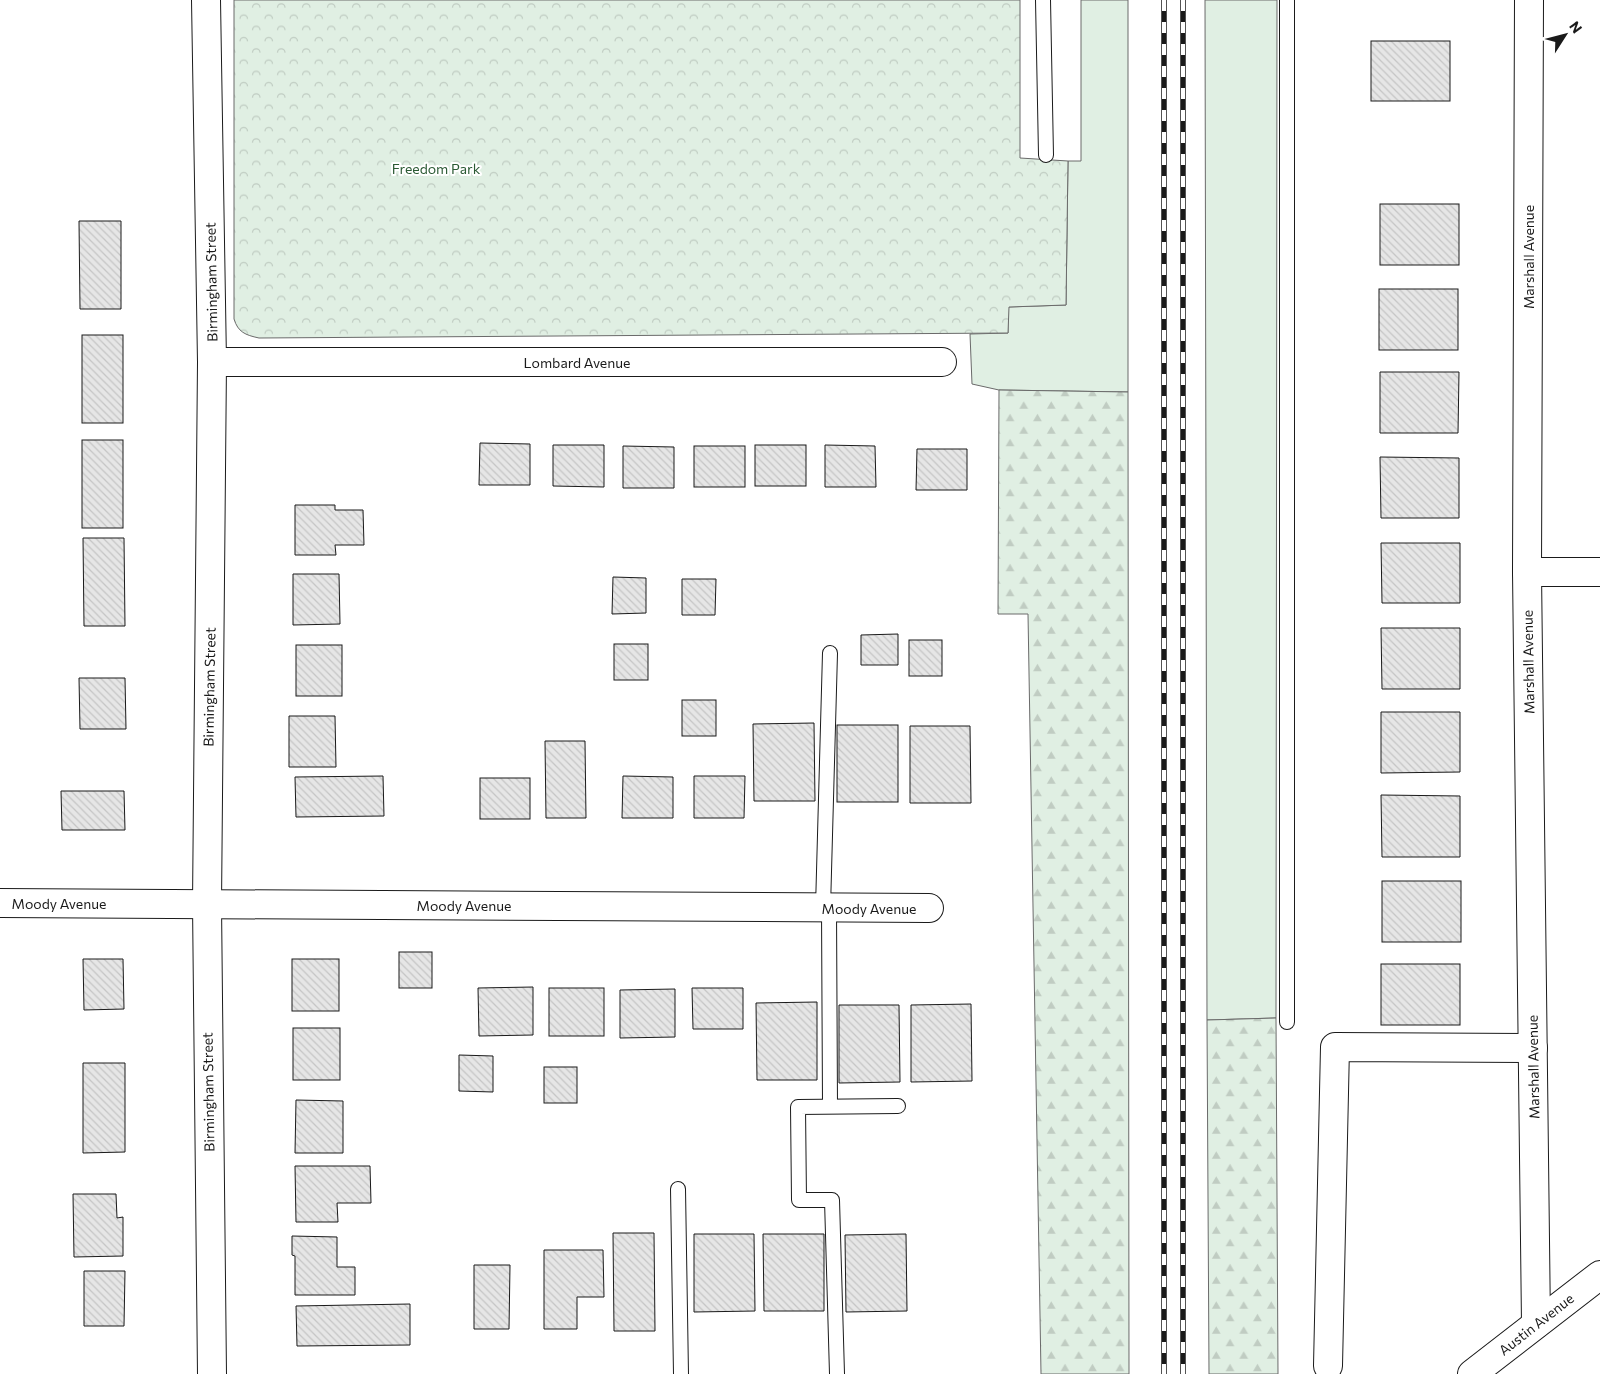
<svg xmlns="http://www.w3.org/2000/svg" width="1600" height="1374" font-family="Commissioner,sans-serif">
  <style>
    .green { fill: #e0efe3; stroke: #6a6a6a }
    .forest { fill: url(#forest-firs); stroke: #6a6a6a }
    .park { fill: url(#park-crowns); stroke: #6a6a6a }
    .building { fill: url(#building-back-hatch); stroke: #1a1a1a }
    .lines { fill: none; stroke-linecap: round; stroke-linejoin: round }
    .lane-casing { stroke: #1a1a1a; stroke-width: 16 }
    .street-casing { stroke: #1a1a1a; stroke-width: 30 }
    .lane { stroke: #fff; stroke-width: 14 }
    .street { stroke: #fff; stroke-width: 28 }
    .rail-casing { stroke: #1a1a1a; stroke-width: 5.5 }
    .rail { stroke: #fff; stroke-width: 4; stroke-dasharray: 11; stroke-linecap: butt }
    .labels { text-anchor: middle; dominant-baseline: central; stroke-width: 4; stroke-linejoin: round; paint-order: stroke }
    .park-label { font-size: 14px; fill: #2b5a34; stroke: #fff }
    .street-label { font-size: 14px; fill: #1a1a1a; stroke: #fff }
  </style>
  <defs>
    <pattern id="forest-firs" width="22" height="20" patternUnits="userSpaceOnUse" patternTransform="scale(1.25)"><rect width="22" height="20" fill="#e0efe3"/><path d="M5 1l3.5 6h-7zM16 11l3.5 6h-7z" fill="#c0ccc2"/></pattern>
    <pattern id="park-crowns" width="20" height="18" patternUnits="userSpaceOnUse" patternTransform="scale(1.25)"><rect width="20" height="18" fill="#e0efe3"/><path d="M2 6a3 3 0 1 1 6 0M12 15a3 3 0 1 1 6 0" fill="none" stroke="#c0ccc2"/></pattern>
    <pattern id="building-back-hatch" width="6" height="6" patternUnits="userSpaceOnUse" patternTransform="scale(1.25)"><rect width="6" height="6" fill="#e6e6e6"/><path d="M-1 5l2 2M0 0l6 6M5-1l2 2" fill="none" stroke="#c5c5c5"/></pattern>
  </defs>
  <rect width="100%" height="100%" fill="#fff"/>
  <g class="green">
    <path d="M1081,0H1128V392L999,390L972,384L970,334L1008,333V307L1066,305L1068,161H1081Z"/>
    <path d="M1205,0H1277L1276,1018L1207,1020Z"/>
  </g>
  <g class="forest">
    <path d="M999,390L1128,392L1129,1374H1041L1028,614H998Z"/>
    <path d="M1276,1018L1278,1374H1209L1207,1020Z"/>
  </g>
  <path class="park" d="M234,0H1020V158L1068,161L1066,305L1009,307L1008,333L259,338C245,335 238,332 234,319Z"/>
  <g class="building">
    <rect x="1371" y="41" width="79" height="60"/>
    <rect x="1380" y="204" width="79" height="61"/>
    <path d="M79,221H121V309H80Z"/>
    <rect x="1379" y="289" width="79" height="61"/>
    <rect x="82" y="335" width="41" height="88"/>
    <path d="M1380,372H1459L1458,433H1380Z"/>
    <rect x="82" y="440" width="41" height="88"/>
    <path d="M480,443L530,444V485H479Z"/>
    <path d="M553,445H604V487L553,486Z"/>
    <rect x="755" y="445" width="51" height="41"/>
    <path d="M825,445L875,446L876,487H825Z"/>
    <path d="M623,446L674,447V488H623Z"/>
    <rect x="694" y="446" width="51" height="41"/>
    <path d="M917,449H967V490H916Z"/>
    <path d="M1380,457L1459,458V518H1381Z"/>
    <path d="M295,505H335V510H363L364,545H335L336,555H295Z"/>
    <path d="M83,538H124L125,626H84Z"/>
    <path d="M1381,543H1460V603H1382Z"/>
    <path d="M293,574H339L340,624L293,625Z"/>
    <path d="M613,577L646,578V613L612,614Z"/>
    <path d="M682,579H716L715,615H682Z"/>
    <path d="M1381,628H1460V689H1382Z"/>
    <path d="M898,634V665H861V635Z"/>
    <rect x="909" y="640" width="33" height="36"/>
    <rect x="614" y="644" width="34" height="36"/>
    <rect x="296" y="645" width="46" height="51"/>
    <path d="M79,678H125L126,729H80Z"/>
    <rect x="682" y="700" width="34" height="36"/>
    <path d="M1381,712H1460V772L1381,773Z"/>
    <path d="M289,716H335L336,767H289Z"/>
    <path d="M814,723L815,801H754L753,724Z"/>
    <rect x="837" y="725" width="61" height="77"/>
    <path d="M910,726H970L971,803H910Z"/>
    <path d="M545,741H585L586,818H546Z"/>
    <path d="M383,776L384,816L296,817L295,777Z"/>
    <path d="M623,776L673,777V818H622Z"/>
    <path d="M694,776H745L744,818H694Z"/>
    <rect x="480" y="778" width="50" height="41"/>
    <path d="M61,791H124L125,830H62Z"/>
    <path d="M1381,795L1460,796V857H1382Z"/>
    <rect x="1382" y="881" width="79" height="61"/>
    <rect x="399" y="952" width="33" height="36"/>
    <path d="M83,959H123L124,1009L84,1010Z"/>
    <rect x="292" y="959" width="47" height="52"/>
    <rect x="1381" y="964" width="79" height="61"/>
    <path d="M533,987V1035L479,1036L478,988Z"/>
    <rect x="549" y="988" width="55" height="48"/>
    <path d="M692,988H743V1029H693Z"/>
    <path d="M675,989V1037L620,1038V990Z"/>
    <path d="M817,1002V1080H757L756,1003Z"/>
    <path d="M971,1004L972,1081L911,1082V1005Z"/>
    <path d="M839,1005H899L900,1082L839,1083Z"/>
    <rect x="293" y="1028" width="47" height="52"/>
    <path d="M459,1055L493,1056V1092L459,1091Z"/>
    <path d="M83,1063H125V1152L83,1153Z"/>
    <rect x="544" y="1067" width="33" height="36"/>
    <path d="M296,1100L343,1101V1153H295Z"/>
    <path d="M295,1166H370L371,1203H337L338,1222H296Z"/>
    <path d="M73,1194H116L117,1218L123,1217V1256L74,1257Z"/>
    <path d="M613,1233H654L655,1331H614Z"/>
    <path d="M694,1234H754L755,1311L694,1312Z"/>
    <path d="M763,1234H824V1311H764Z"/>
    <path d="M906,1234L907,1311L846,1312L845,1235Z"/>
    <path d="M292,1236L337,1237V1267H355V1295H295V1256L292,1255Z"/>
    <path d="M544,1250H603L604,1297H577V1329H544Z"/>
    <path d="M474,1265H510L509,1329H474Z"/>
    <path d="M84,1271H125L124,1326H84Z"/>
    <path d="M410,1304V1345L297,1346L296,1306Z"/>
  </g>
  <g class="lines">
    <g class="lane-casing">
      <g id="lane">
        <path d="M1043,0L1046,155"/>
        <path d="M823,908L830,653"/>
        <path d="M829,908L830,1105"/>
        <path d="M1287,1022V0"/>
        <path d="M678,1189L681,1374"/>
        <path d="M837,1374L832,1200H799L798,1107L898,1106"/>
      </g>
    </g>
    <g class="street-casing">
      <g id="street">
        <path d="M206,0L212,362L207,904L212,1374"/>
        <path d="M1529,0L1527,572L1536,1324"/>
        <path d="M212,362H942"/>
        <path d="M1527,572H1600"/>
        <path d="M0,903L929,908"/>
        <path d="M1328,1366L1335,1047L1533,1048"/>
        <path d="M1472,1374L1600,1275"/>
      </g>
    </g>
    <use href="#lane" class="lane"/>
    <use href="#street" class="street"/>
    <g class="rail-casing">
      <g id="rail">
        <path d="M1164,0V1374"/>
        <path d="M1183,0V1374"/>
      </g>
    </g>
    <use href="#rail" class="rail"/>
  </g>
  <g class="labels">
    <g class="park-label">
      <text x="436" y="168">Freedom Park</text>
    </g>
    <g class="street-label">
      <text transform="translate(1528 257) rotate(-90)">Marshall Avenue</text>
      <text transform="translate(211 282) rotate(-91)">Birmingham Street</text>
      <text x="577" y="362">Lombard Avenue</text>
      <text transform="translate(1528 662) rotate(-91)">Marshall Avenue</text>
      <text transform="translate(209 687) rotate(-89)">Birmingham Street</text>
      <text x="59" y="903">Moody Avenue</text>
      <text x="464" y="905">Moody Avenue</text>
      <text x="869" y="908">Moody Avenue</text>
      <text transform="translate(1533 1067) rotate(-91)">Marshall Avenue</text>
      <text transform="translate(208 1092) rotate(-91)">Birmingham Street</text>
      <text transform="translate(1536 1324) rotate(-38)">Austin Avenue</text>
    </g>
  </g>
  <g transform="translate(1565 35) rotate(54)" stroke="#ffffff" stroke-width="4" paint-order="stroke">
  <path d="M0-4L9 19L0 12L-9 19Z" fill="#1a1a1a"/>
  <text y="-8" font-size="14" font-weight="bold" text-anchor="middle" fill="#1a1a1a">N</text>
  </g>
</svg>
